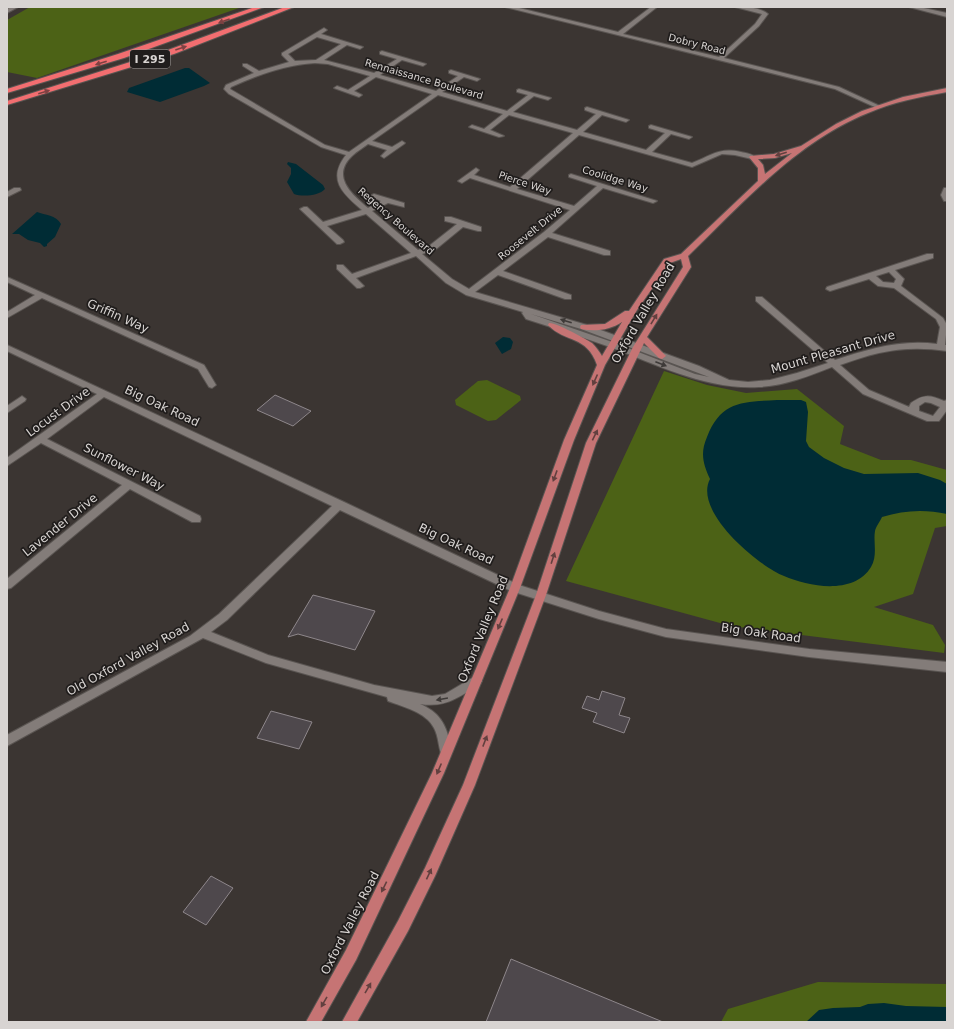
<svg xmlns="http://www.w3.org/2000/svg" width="954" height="1029" font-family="'DejaVu Sans',sans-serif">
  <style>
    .green { fill: #4c6216 }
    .water { fill: #002c35 }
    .building { fill: #4e484c; stroke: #8e878b }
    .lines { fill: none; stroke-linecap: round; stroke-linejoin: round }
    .minor-casing { stroke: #595451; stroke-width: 2 }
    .major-casing { stroke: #595451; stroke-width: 2 }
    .highway-casing { stroke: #595451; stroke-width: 2 }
    .minor { fill: #837c79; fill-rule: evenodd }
    .major { fill: #c67474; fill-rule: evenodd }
    .highway { fill: #f26e70; fill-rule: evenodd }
    .oneway { fill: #7e4142 }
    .oneway2 { fill: #62403f }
    .oneway3 { fill: #3e3a38 }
    .labels { text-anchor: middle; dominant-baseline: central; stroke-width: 3.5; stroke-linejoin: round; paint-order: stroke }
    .far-street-label { font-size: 10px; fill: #d8d4d2; stroke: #201d1c }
    .shield { fill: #201d1c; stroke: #a19d9b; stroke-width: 1 }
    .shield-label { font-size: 11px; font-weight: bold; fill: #d8d4d2 }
    .street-label { font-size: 12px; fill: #d8d4d2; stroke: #201d1c }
  </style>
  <rect width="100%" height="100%" fill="#3b3532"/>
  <g class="green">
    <path d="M30,7H242L37,78L7,72V20Z"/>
    <path d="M664,371L707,385L746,393L797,389L844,426L840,444L881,460H911L947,470V526L935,528L913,594L874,607L933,625L945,645L944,653L731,626L566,581Z"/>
    <path d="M487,380L520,396L521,400L496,420L488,421L456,405L455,400L478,381Z"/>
    <path d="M818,982L947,984V1022H721L728,1009Z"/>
  </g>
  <g class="water">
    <path d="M185,68H189L210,83L204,86L160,102L127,92L129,88Z"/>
    <path d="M288,162L296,164L323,185L325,189C319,196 302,197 294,194L287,182L291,174V168L287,164Z"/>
    <path d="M37,212C45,215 56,215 61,224L55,237L47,244V246L44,247L40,243L28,240L19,234H12Z"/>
    <path d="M503,337L510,338L513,342L511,349L502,354L495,343Z"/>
    <path d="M777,400H801L806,402L808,412L806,441L809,447L824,458L844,468L864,474L918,473L940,480L947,484V514C925,509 904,510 882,517C880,522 876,526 875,531C873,542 878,555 871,567C854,595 809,587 784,576C757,565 693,511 710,479C703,464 700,453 707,437C721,401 742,402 777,400Z"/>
    <path d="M884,1003L906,1006L947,1007V1022H806L819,1010L833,1008L860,1007L868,1004Z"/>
  </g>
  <g class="building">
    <path d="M275,395L311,411L293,426L257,410Z"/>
    <path d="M313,595L375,611L355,650L298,634L288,637Z"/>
    <path d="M602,691L625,698L619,715L630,718L624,733L593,722L597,713L582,708L587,696L599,700Z"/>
    <path d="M271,711L312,722L299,749L257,738Z"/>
    <path d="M211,876L233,888L206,925L183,912Z"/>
    <path d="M511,959L663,1022H486Z"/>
  </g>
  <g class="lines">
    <g class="minor-casing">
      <g id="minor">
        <path d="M11,7H18L7,13V9Z"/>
        <path d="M505,7H515L618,32L651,7H657L623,34L719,57L755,24L762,14L735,7C745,7 760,7 768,14L759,26L724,58L839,87L882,107L877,108L835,89Z"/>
        <path d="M909,7H919L947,13V17Z"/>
        <path d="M324,28L327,30L321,34L363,47L360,49L347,45L324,60L374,73L397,59L380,54V52L382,51L426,64L423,66L402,60L380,75L436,91L458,76L449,73V71L451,70L480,79L477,81L464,77L442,92L507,111L528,95L517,92V90L519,89L551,98L548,100L534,96L513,112L577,130L596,114L585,110V108L587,107L629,120L626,122L602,115L583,132L646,150L665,133L649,128V126L651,125L692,137L689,139L671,134L652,152L692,163C711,156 718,147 741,152C746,153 752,154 755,157L752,159L735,155L722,154L692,167L579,135L517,189L574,206L597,186L569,177V175L571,174L657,201L653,203L603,188L552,233L610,251V255H604L548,237L503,271L571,295V299H565L498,275L475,292L587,325L699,366L729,380L748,382L770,380L797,373L828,363L756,301V297H762L835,360C868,349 902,339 937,344L940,327L936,319L894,288L878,286L869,279L830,291L826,289L827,287L927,254H933V258L895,270L904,279L901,286L943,318L947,325L945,345H947V351C906,345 878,351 840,365L869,390L909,407L911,403C924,394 930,395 944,401L947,400V410L939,421H927L863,394L832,367C809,376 784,386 759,387C706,390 658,365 610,347C582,337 554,328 526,319L522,313L523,312L466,295L446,283L416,256L356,278L364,286L360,288H357L337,269V265H343L352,274L411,253L366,214L327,226L343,240L344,242L340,244H337L300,209L304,207H307L323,222L362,210C342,193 327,179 346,155L321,147L229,94L224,89L226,85L254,73L243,66V64H247L259,71L289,62L282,55V53ZM317,37L341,44L316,60L295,61L288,54ZM315,63L328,64L370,76L348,90L337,86L334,88L359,97L362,95L354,91L376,77L432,94L349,152L325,145L230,89L231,87C258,75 284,65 315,63ZM438,95L503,114L484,129L472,125L469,127L499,137L504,136L490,130L509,115L573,133L510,187L474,175L479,170L476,168L458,181L462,183L470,178L570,210L544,232L469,289L452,279L422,254L435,250L463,227L478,231H481V227L451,217H445V221L457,224L429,246L418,250L372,211L388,203L404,207V203L374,194L370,196L381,201L368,208C351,194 331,176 352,156C357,151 363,148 368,144L387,150L381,156L384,158L404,144L405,143L402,141L392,147L372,141ZM889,272L896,279L894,283L883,282L876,276ZM531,314L581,329L709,377L695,374L615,343ZM925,402L931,403L940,407L933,416L919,411V406Z"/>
        <path d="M14,188H20L21,190L7,197V192Z"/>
        <path d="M944,188H947V201H944L941,195Z"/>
        <path d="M7,277L204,365L216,385L212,388L209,387L198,369L42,298L7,318V312L35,295L7,282Z"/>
        <path d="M7,345L344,502L519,585L599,611L666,629L809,649L947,662V672L809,657L666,637L599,619L511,591L340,510L227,620L211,632L268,655L374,685L432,696L445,694L472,678L476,676L480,678L482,681L480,684C459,697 446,708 420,704C439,712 446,724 450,743C451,748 452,751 450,756L446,757L442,756C438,747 439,737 434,728C426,712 403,707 388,701L387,697L266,663L203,638L7,746V735L190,636L219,614L332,506L104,397L47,439L200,516L201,519L200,522H192L130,489L11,588L7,589V579L122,485L41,443L7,466V458L97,394L7,351Z"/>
        <path d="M22,396L26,399L25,401L7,413V406Z"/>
      </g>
    </g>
    <g class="major-casing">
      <path id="major" d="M947,88V92C920,97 893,102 868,113C796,142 742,204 688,256L691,267L647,337L666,356L662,359L659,358L644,343L596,443L546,595L475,785L435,876L408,931L357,1022H342L398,921L425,868L463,785L536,595L586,443L633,347L683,267L681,259L670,263L637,310L605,365L574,440L520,588L444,773L356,960L321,1022H306L346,950L432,773L510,588L564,440L597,365C587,335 565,343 548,325L549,323C555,322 586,339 592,343C596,347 599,351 602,356L622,322C610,330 595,332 581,329L580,327L581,325L605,324L625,311H629L664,259L681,254L758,181V168L749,157L750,156L774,154L801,146L836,124L862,111L903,97ZM792,153L765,174L763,165L758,159L775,158Z"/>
    </g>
    <g class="highway-casing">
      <g id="highway">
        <path d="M255,7H264L124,58L7,93V89L118,54Z"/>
        <path d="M285,7H294L174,54L7,105V101L168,50Z"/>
      </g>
    </g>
    <use href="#minor" class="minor"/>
    <use href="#major" class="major"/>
    <use href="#highway" class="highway"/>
  </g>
  <defs><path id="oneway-solid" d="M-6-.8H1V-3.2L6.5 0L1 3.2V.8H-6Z"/></defs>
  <g class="oneway">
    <use href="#oneway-solid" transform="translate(224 21) rotate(160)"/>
    <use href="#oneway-solid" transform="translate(181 48) rotate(-19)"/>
    <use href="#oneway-solid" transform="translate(101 63) rotate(162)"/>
    <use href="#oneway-solid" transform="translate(44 92) rotate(-17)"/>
  </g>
  <g class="oneway2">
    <use href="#oneway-solid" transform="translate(781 154) rotate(163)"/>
    <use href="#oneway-solid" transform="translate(654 319) rotate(-59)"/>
    <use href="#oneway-solid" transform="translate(595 380) rotate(114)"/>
    <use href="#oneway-solid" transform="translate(595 435) rotate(-64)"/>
    <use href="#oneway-solid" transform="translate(555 476) rotate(110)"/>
    <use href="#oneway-solid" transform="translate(553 558) rotate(-72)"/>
    <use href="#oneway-solid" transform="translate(500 624) rotate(113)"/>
    <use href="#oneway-solid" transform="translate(485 741) rotate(-69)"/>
    <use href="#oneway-solid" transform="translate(439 769) rotate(113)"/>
    <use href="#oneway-solid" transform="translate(429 874) rotate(-65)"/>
    <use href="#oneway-solid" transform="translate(384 887) rotate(116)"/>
    <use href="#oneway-solid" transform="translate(368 988) rotate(-60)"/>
    <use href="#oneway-solid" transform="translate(324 1002) rotate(120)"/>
  </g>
  <g class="oneway3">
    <use href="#oneway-solid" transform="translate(566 321) rotate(-162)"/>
    <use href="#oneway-solid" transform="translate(661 364) rotate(21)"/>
    <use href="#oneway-solid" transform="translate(442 699) rotate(170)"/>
  </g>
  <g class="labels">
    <g class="far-street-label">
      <text transform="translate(697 44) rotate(14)">Dobry Road</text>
      <text transform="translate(424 79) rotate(16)">Rennaissance Boulevard</text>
      <text transform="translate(615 179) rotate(17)">Coolidge Way</text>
      <text transform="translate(525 183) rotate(18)">Pierce Way</text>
      <text transform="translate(396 221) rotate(41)">Regency Boulevard</text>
      <text transform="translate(530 233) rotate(-39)">Roosevelt Drive</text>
    </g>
    <rect class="shield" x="130" y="50" width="40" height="18" rx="3"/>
    <g class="shield-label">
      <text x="150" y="59">I 295</text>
    </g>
    <g class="street-label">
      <text transform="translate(643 313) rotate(-60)">Oxford Valley Road</text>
      <text transform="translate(118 316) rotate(24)">Griffin Way</text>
      <text transform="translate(833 352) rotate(-16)">Mount Pleasant Drive</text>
      <text transform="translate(162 406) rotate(25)">Big Oak Road</text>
      <text transform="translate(58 412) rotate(-36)">Locust Drive</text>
      <text transform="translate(124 467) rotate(27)">Sunflower Way</text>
      <text transform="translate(60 525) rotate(-39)">Lavender Drive</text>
      <text transform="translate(456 544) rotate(25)">Big Oak Road</text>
      <text transform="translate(483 629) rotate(-68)">Oxford Valley Road</text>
      <text transform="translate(761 633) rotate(8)">Big Oak Road</text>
      <text transform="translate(128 659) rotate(-29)">Old Oxford Valley Road</text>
      <text transform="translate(350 923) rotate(-63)">Oxford Valley Road</text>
    </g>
  </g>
  <rect width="954" height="1029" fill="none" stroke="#d8d4d2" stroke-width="16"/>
</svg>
